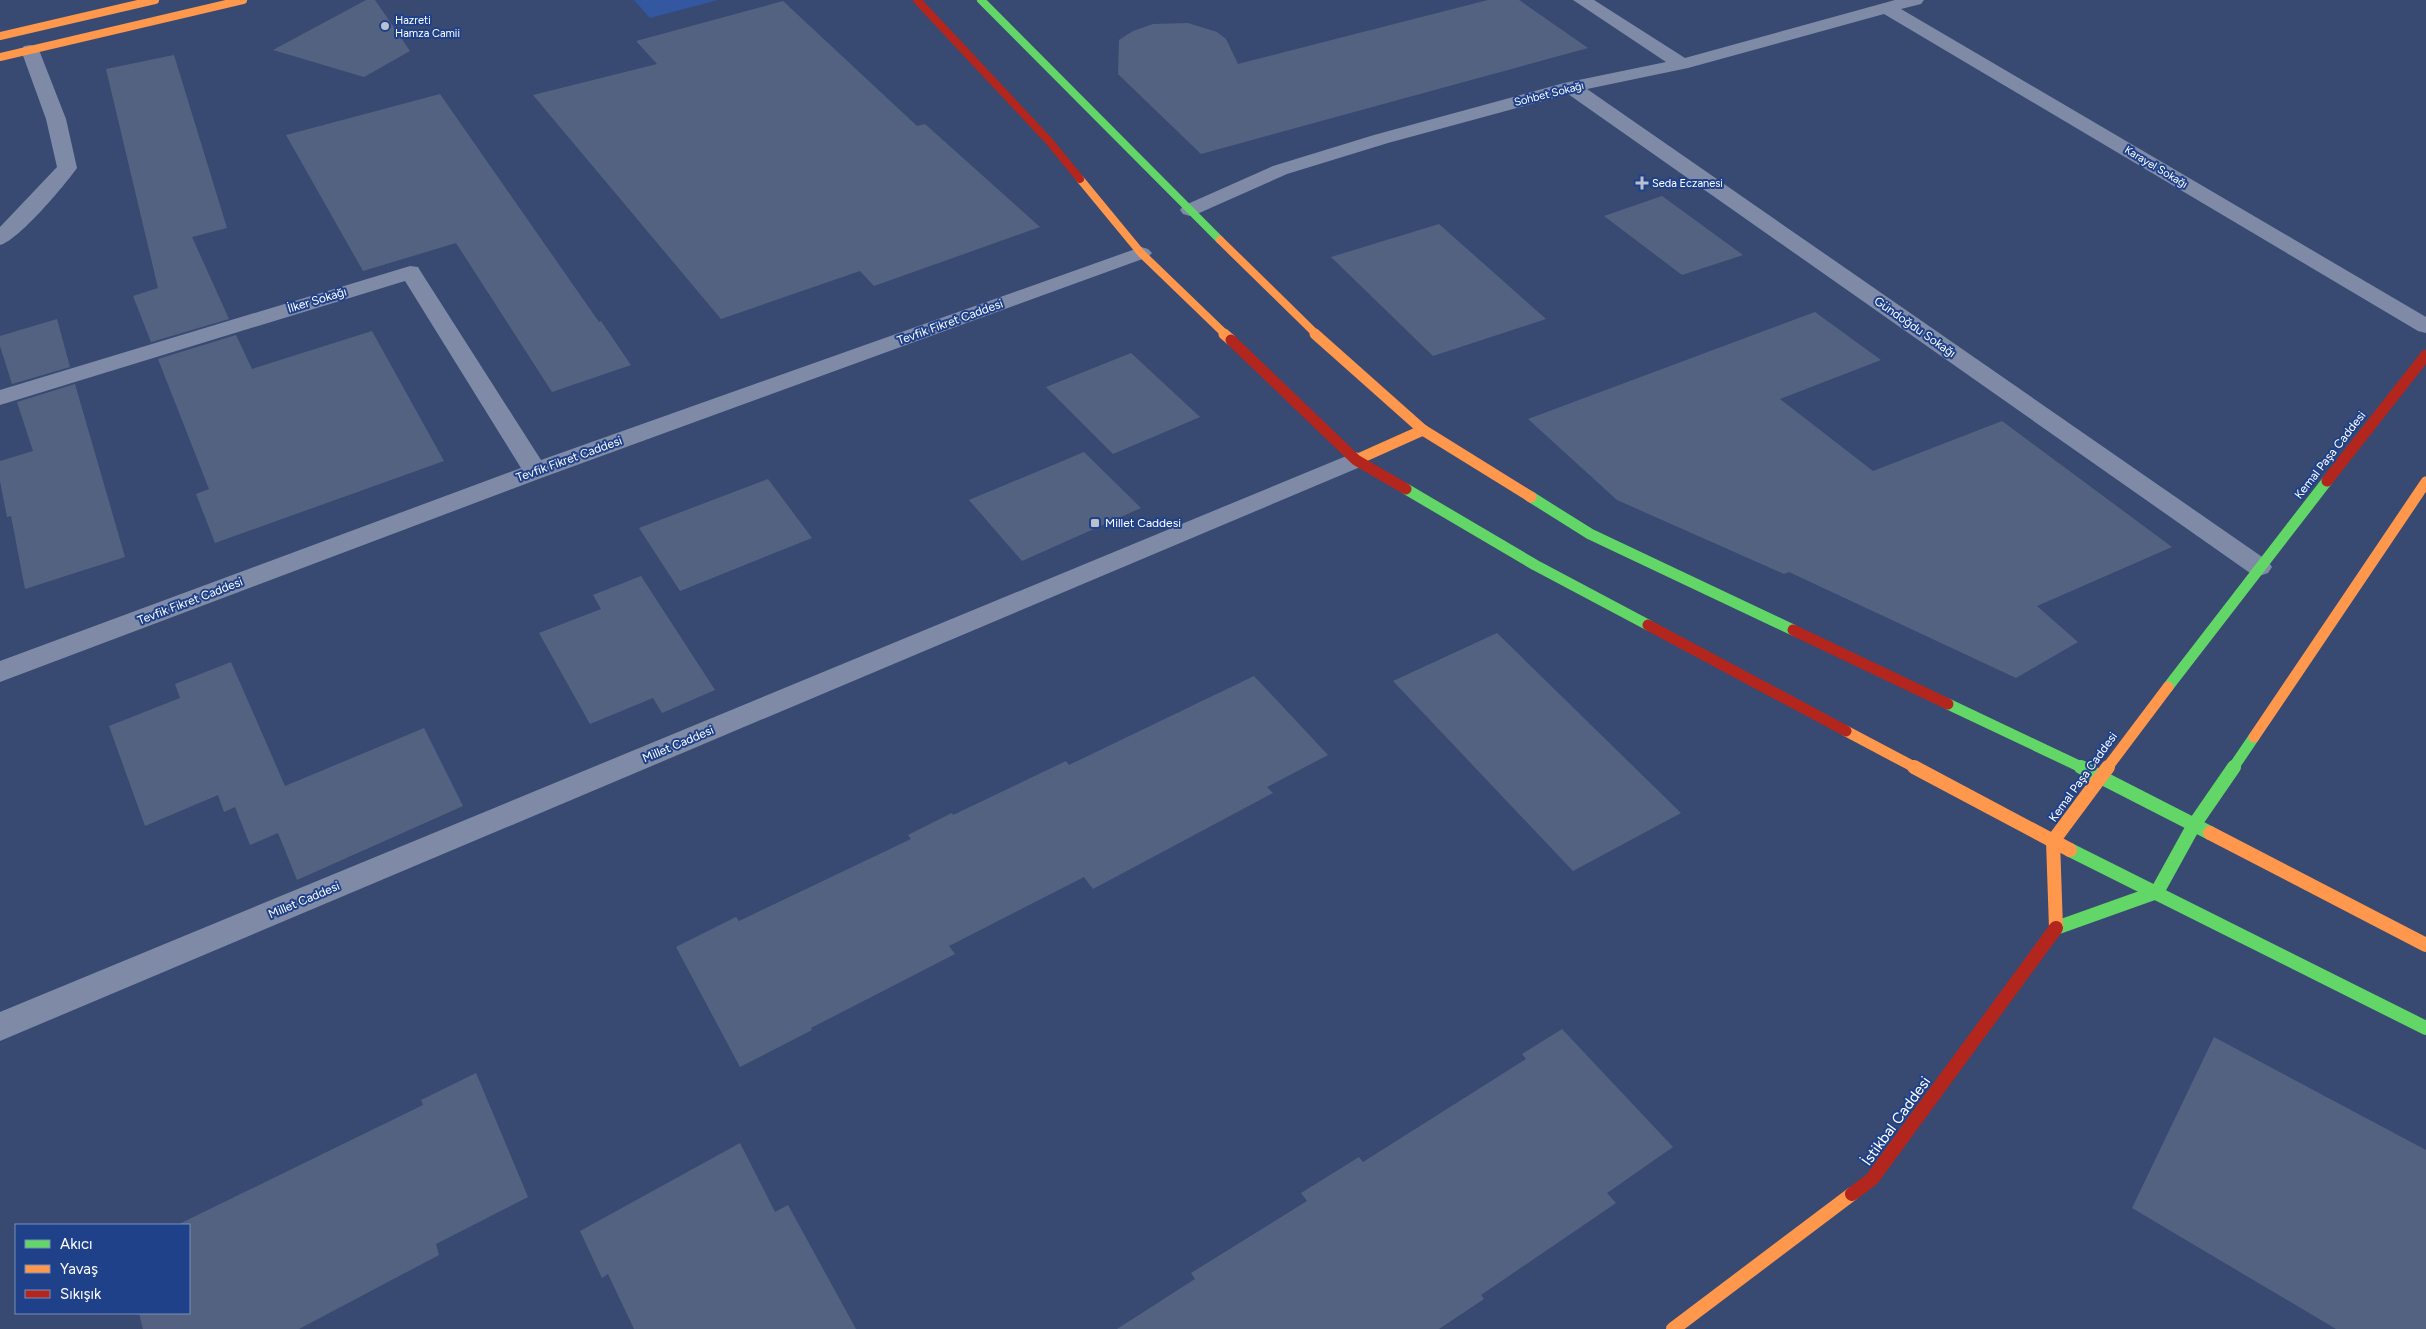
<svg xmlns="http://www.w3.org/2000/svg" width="2426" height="1329" font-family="Figtree,sans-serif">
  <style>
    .green { fill: #3357a0 }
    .building { fill: #546282 }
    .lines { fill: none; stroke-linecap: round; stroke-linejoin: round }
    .street { fill: #7f8ba6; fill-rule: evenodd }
    .fast-far2 { stroke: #63d668; stroke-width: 8 }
    .fast-far1 { stroke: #63d668; stroke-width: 11 }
    .fast { stroke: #63d668; stroke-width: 14 }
    .slow-far2 { stroke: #ff974d; stroke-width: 8 }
    .slow-far1 { stroke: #ff974d; stroke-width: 11 }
    .slow { stroke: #ff974d; stroke-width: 14 }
    .jam-far2 { stroke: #b3261e; stroke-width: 8 }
    .jam-far1 { stroke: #b3261e; stroke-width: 11 }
    .jam { stroke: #b3261e; stroke-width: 14 }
    .poi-dot { fill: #b9c0ce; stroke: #1f418a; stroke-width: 2 }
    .labels { text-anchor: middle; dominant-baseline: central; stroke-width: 4; stroke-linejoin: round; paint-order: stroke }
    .far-poi-label { font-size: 11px; fill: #fff; stroke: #1f418a; text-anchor: start }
    .far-street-label { font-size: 11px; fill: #fff; stroke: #1f418a }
    .street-label { font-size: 12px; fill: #fff; stroke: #1f418a }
    .poi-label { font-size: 12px; fill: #fff; stroke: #1f418a; text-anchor: start }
    .near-street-label { font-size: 15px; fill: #fff; stroke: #1f418a }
  </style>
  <rect width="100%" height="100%" fill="#384a72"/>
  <path class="green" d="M634,0H718L650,18Z"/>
  <g class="building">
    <path d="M366,0H375L410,51L364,77L273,50Z"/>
    <path d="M1488,0H1519L1588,48L1201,154L1118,74L1119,40L1133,31L1153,24L1188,23L1217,32L1226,39L1238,64Z"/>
    <path d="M783,1L917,126L925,124L1040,227L874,286L860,271L721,319L533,95L657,64L636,41Z"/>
    <path d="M174,55L227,228L192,237L229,319L151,342L133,296L158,288L106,69Z"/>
    <path d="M440,94L599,322L601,321L631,365L552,392L456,243L363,271L286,135Z"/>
    <path d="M1662,196L1743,255L1682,275L1604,216Z"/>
    <path d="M1439,224L1546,319L1433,356L1331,257Z"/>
    <path d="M1815,312L1881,360L1780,399L1873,471L2002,421L2172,547L2037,606L2078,642L2016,678L1789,572L1784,574L1617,500L1528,419Z"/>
    <path d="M57,319L70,367L12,384L0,346V336Z"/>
    <path d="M372,331L444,461L215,543L196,494L209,489L158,359L236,335L252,369Z"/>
    <path d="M1131,353L1200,417L1113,454L1046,387Z"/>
    <path d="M75,384L125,557L25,589L11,516L7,517L0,481V461L33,451L17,402Z"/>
    <path d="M1084,452L1141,508L1022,561L969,500Z"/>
    <path d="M768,479L812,538L680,591L639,528Z"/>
    <path d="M641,576L715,690L662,713L653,698L590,724L539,633L601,609L593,595Z"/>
    <path d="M1497,633L1681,813L1573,871L1393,681Z"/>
    <path d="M231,662L285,786L424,728L463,806L297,880L278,833L250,845L235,807L224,812L218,795L145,826L109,726L180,698L175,684Z"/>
    <path d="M1254,676L1328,755L1267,787L1273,793L1093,889L1084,877L949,946L955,954L811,1028L812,1030L740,1067L676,947L736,917L739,921L911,839L908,835L952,813L953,815L1066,761L1069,765Z"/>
    <path d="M1562,1029L1673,1147L1607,1193L1616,1203L1481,1295L1484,1299L1439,1329H1117L1195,1279L1191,1273L1307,1201L1301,1193L1359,1157L1363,1162L1526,1059L1522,1054Z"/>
    <path d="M2214,1037L2426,1150V1329H2336L2132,1208Z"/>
    <path d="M476,1073L528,1197L436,1244L439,1255L299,1329H143L139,1313H189L190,1225H177L423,1105L421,1100Z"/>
    <path d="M740,1143L775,1212L788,1205L856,1329H634L608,1274L602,1278L580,1231Z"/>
  </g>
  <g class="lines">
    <g class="street">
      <path d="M1573,0H1594L1685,58L1895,0H1924L1921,4L1901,9L2426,317V333L2418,331L1884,14L1688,68L1587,89L2268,561L2272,567L2268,573L2259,576L2250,573L1568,94L1388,143L1287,174L1197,214L1190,216L1183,214L1180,210L1183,206L1273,166L1374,135L1564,83L1666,62Z"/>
      <path d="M30,45L36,46L39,50L66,119L77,168C65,185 18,241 0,245V227L57,167L46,119L21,50L24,46Z"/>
      <path d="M1141,247L1148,249L1152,253L1148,257L544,477L0,682V661L521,468L405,281L0,405V390L410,266L418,267L421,272L541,460Z"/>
      <path d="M1356,452L1365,455L1368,460L1365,465L0,1041V1012Z"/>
    </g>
    <path class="fast-far2" d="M981,0L1220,240"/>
    <g class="fast-far1">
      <path d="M1406,489L1535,565L1648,625"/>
      <path d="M1531,497L1590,534L1793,630"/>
      <path d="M2168,687L2327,481"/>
      <path d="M1948,704L2083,768"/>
      <path d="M2233,768L2254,737"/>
    </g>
    <g class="fast">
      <path d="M2081,767L2210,833"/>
      <path d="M2070,850L2426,1028"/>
      <path d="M2056,928L2157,892L2194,825L2234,767"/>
    </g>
    <g class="slow-far2">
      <path d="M0,36L155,0"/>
      <path d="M0,57L243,0"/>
      <path d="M1080,179L1141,253L1226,335"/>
      <path d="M1220,240L1317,335"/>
    </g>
    <g class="slow-far1">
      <path d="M1224,334L1231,340"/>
      <path d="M1315,334L1423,430L1531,497"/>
      <path d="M1356,460L1423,430"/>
      <path d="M1846,731L1916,768"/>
      <path d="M2254,737L2426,482"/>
      <path d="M2107,768L2168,687"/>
    </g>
    <g class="slow">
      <path d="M1914,767L2070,850"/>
      <path d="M2210,833L2426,945"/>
      <path d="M2056,928L2053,841L2108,767"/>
      <path d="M1673,1329L1852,1194"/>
    </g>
    <path class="jam-far2" d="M917,0L1049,141L1080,179"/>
    <g class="jam-far1">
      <path d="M1231,340L1356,460L1406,489"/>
      <path d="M2327,481L2426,355"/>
      <path d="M1648,625L1846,731"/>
      <path d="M1793,630L1948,704"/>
    </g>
    <path class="jam" d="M1852,1194L1872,1179L2056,928"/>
  </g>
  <g class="poi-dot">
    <circle cx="385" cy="26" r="5"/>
    <path d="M1639.5 175.5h5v5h5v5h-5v5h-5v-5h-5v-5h5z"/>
    <rect x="1090" y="518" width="10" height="10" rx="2.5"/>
  </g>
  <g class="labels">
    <g class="far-poi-label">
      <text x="395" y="20">Hazreti<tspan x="395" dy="13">Hamza Camii</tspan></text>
      <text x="1652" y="183">Seda Eczanesi</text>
    </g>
    <g class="far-street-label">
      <text transform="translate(1549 94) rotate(-14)">Sohbet Sokağı</text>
      <text transform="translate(2156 167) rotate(31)">Karayel Sokağı</text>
    </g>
    <g class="street-label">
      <text transform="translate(317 300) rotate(-17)">İlker Sokağı</text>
      <text transform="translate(950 322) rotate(-20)">Tevfik Fikret Caddesi</text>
      <text transform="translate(1915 327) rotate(35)">Gündoğdu Sokağı</text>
      <text transform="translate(2330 455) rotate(-52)">Kemal Paşa Caddesi</text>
      <text transform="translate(569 459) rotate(-20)">Tevfik Fikret Caddesi</text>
      <text transform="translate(190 601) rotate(-21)">Tevfik Fikret Caddesi</text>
      <text transform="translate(678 744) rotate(-23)">Millet Caddesi</text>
      <text transform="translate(2083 777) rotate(-54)">Kemal Paşa Caddesi</text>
      <text transform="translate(304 900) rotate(-23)">Millet Caddesi</text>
    </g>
    <g class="poi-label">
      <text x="1105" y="523">Millet Caddesi</text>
    </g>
    <g class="near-street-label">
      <text transform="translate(1896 1121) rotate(-54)">İstikbal Caddesi</text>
    </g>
  </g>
  <rect x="15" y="1224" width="175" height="90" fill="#1f418a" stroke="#798db9"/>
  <rect x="25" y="1240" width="25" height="8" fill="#63d668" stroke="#798db9"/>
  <text x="60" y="1249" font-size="15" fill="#ffffff">Akıcı</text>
  <rect x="25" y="1265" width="25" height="8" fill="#ff974d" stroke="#798db9"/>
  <text x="60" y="1274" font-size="15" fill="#ffffff">Yavaş</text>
  <rect x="25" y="1290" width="25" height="8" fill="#b3261e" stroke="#798db9"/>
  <text x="60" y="1299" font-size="15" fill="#ffffff">Sıkışık</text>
</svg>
